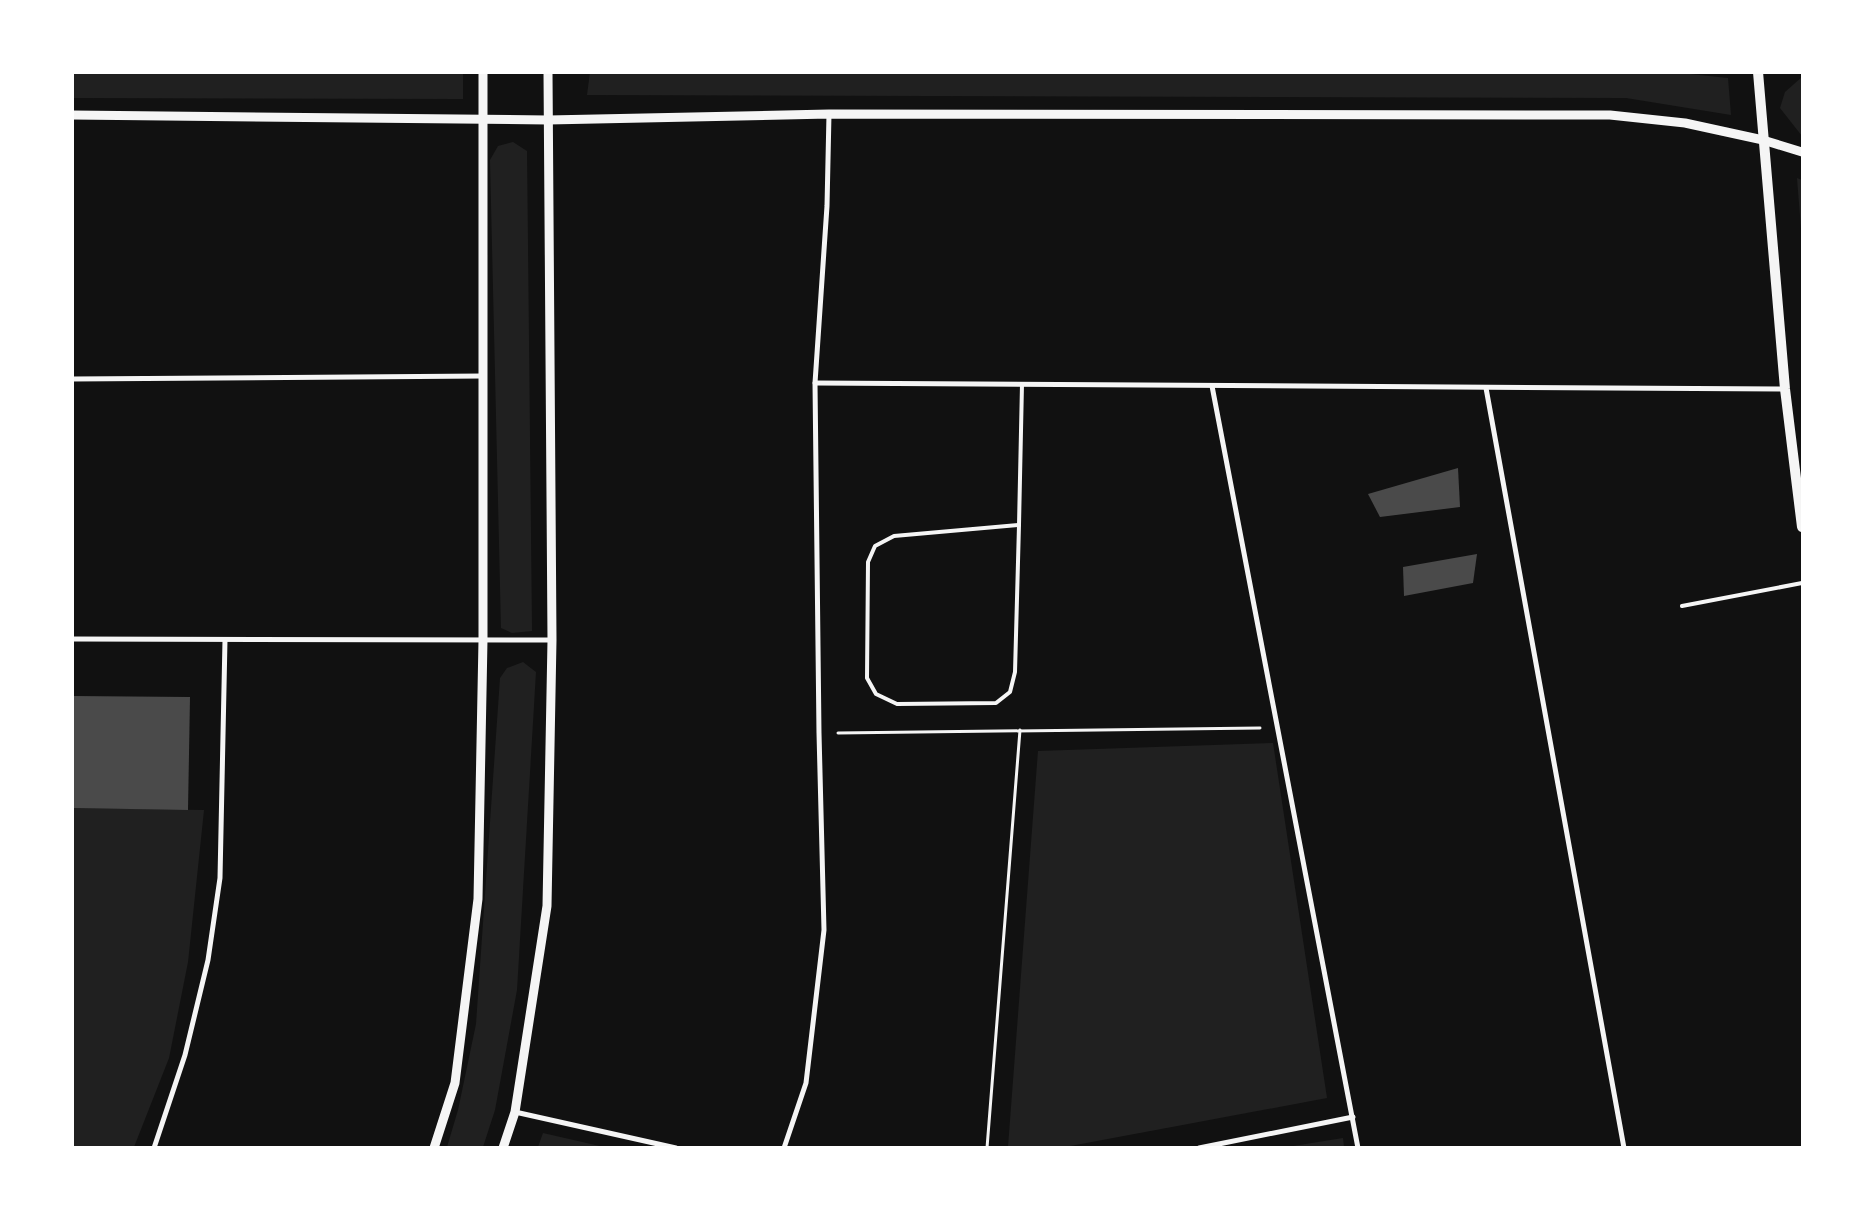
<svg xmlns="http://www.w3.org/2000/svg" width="1875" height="1220" font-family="'Exo 2',sans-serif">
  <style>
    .green { fill: #202020 }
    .building { fill: #4a4a4a }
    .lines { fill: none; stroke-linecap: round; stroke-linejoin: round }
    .path { stroke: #f5f5f5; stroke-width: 3 }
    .service { stroke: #f5f5f5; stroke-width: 4 }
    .minor { stroke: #f5f5f5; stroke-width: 5 }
    .tertiary { stroke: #f5f5f5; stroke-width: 9 }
    .secondary { stroke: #f5f5f5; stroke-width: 10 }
  </style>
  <rect width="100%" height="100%" fill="#111"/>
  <g class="green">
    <path d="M590,72H1671L1728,78L1731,115L1626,98L587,95Z"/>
    <path d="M72,73H463V99L73,98Z"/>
    <path d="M1802,77V136L1780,108L1785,92Z"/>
    <path d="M513,142L527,151L532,631L512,633L501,628L490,160L498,146Z"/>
    <path d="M1797,178L1802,180V241Z"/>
    <path d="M523,662L536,672L517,990L495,1110L483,1147H447L458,1110L476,1024L500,678L507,668Z"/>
    <path d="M1273,743L1327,1098L1065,1147H1008L1038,751Z"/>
    <path d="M73,808L204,810L188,962L169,1058L134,1147L73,1148Z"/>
    <path d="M543,1133L604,1147H538Z"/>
    <path d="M1343,1138L1344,1147H1287Z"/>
  </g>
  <g class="building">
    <path d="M1458,468L1460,507L1380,517L1368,494Z"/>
    <path d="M1477,554L1473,583L1404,596L1403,567Z"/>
    <path d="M72,696L190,697L188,810L72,808Z"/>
  </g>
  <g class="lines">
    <g class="path">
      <path d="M838,733L1260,728"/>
      <path d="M987,1148L1020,730"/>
    </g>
    <g class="service">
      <path d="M1019,525L1015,672L1010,692L996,703L897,704L876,694L867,678L868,562L875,546L894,536Z"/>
      <path d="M1019,525L1022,384"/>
      <path d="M1682,606L1802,583"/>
    </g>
    <g class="minor">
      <path d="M72,379L483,376"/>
      <path d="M815,383L1785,389"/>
      <path d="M1212,386L1358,1148"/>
      <path d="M1486,388L1624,1148"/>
      <path d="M72,639L552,640"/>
      <path d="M515,1112L676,1148"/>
      <path d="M154,1148L185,1055L208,960L220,878L225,640"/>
      <path d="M784,1148L806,1083L824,930L819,733L815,383L827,206L829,114"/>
      <path d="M1199,1148L1353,1117"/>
    </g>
    <g class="tertiary">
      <path d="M72,115L548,120L829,114L1610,115L1685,123L1763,140L1802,152"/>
      <path d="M434,1148L455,1083L478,899L483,640V72"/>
      <path d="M503,1148L515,1112L547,906L552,640L548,72"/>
    </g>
    <path class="secondary" d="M1758,72L1785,389L1802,527"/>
  </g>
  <rect width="1875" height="1220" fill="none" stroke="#ffffff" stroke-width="148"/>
</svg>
